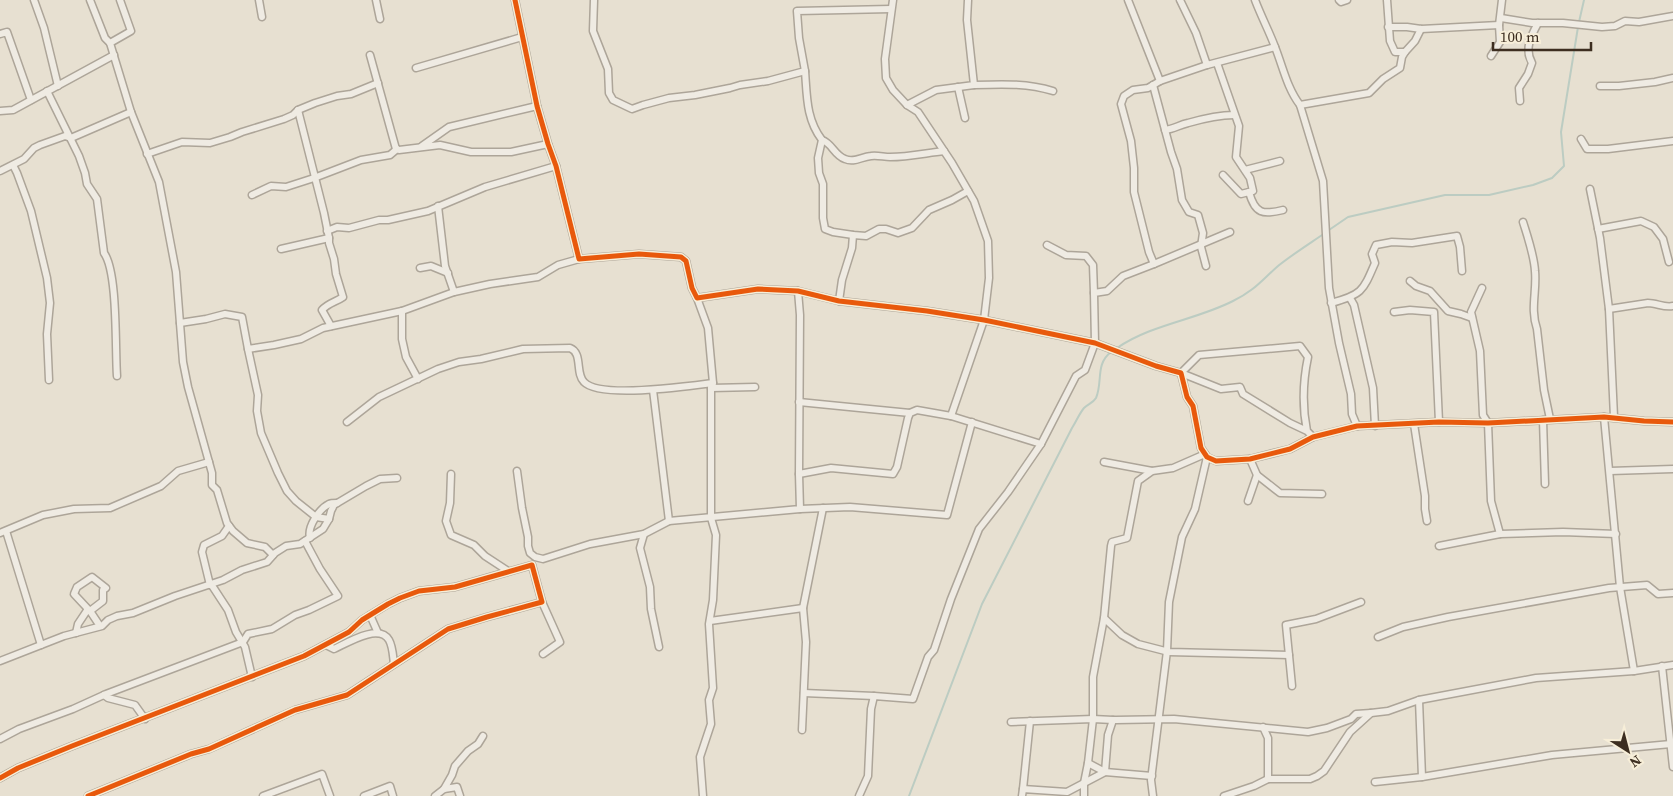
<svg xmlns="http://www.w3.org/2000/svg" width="1673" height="796" font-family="'Source Serif 4',serif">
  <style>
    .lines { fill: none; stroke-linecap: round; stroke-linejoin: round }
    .stream { stroke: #bcccc2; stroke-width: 2 }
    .street-casing { stroke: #ada599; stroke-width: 9 }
    .street { stroke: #efebe3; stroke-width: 6 }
    .cycleway-casing { stroke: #f7eed8; stroke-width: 8 }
    .cycleway { stroke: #e8590c; stroke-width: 5 }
  </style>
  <rect width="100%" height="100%" fill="#e7e0d1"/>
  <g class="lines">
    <g class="stream">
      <path d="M1579,22L1584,0"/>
      <path d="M1329,230L1348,217L1445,195H1489L1533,185L1552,178L1564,166L1561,132L1578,27"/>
      <path d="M1117,348C1152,324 1196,320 1233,301C1254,291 1262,280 1278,266C1293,254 1309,244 1325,233"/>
      <path d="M909,796L982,604L1072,428C1076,422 1079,414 1084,408C1088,404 1093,403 1096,398C1103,382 1095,364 1111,352"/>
    </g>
    <g class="street-casing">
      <g id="street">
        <path d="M34,0L44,28L58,86"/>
        <path d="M90,0L105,38L110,43"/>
        <path d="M120,0L131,31L110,43L131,112L159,182L176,272L183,362L188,387L212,473V485L217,490L227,523L233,531L247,543L265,547L273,555"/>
        <path d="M259,0L262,17"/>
        <path d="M376,0L380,19"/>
        <path d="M515,0L537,106L548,144L556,166L579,259L639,254L681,257L686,261L692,288L697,298L758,289L798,291L839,301L927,311L984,320L1095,343L1156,366L1181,373L1187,397L1193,406L1201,448L1207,457L1216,461L1250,459L1290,449L1313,437L1357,426L1439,422L1488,423L1604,417L1644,421L1673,422"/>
        <path d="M594,0L593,31L608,69L609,93L613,100L632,109L643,105L669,98L695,95L730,88L740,85L768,81L805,71L799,38L797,11L891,9"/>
        <path d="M893,0L885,59L886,78L893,90L907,105L918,112L952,163L974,201L988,241L989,278L984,320L951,416"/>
        <path d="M1128,0L1160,81"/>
        <path d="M1180,0L1196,33L1207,65"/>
        <path d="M1255,0C1261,16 1269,31 1275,47C1283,67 1287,88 1300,105L1323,181L1329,288L1339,343L1351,394L1352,414L1357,426"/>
        <path d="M1339,0L1341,2L1347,0"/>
        <path d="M1501,18L1532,23H1563L1602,27L1615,26L1625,21L1639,22L1673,16"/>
        <path d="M1388,27H1407L1421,29L1499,25"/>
        <path d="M0,34L7,32L31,100"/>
        <path d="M1405,52L1415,41L1421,29"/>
        <path d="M370,55L396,149L399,150L440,145L471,152H511L548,144"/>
        <path d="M1491,56L1500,42L1499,25L1502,0"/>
        <path d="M1217,63L1239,126L1236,157L1250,178L1253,191L1241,194L1223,175"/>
        <path d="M416,68L522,37"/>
        <path d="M805,71C807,96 806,119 822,140L818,158L819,173L823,184V218L825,229L833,232L853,235L866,236L879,229H886L898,233L912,228L929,210L952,200L968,191"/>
        <path d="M974,85C1001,84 1027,83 1053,91"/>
        <path d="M1153,85L1171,152L1177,169L1182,200L1189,212L1198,215L1203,233L1201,247L1206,266"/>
        <path d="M1600,86H1619L1655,82L1673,78"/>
        <path d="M958,87L965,118"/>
        <path d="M47,91L79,156L85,173L87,184L97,199L104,253C118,272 115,349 117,376"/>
        <path d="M1520,101L1519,88L1528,74L1532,63C1524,49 1531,36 1538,23"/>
        <path d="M907,105L936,90L974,85L967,20L968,0"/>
        <path d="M1300,105L1369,93L1383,79L1400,68L1402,57L1405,52H1395L1390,41L1387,0"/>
        <path d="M0,111L13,110L114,55"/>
        <path d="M1165,130C1174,129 1179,125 1188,123C1202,119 1219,115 1234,115"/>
        <path d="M1581,139L1587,149H1608L1673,141"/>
        <path d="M822,140C832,143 834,155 845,159C854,163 861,157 871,156C877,155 884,157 890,157C908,157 926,153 944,151"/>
        <path d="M422,146L449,127L537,106"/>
        <path d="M147,154L182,142L210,143L230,137L242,132L284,119L293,115L298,110L315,103L337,96L351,94L378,83"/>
        <path d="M13,165L17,173L31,211L47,278L50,303L47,334L49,380"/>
        <path d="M1245,170L1280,161"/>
        <path d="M0,171L24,159L34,148L40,145L65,136L71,138L131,112"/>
        <path d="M1590,189L1600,238L1609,309L1614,417"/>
        <path d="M1249,192C1255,214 1263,215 1283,210"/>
        <path d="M252,195L271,186L286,187L314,178L361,160L390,155L397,149"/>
        <path d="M438,206L445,266L454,292"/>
        <path d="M1523,222C1528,238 1534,255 1535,271C1537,291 1530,309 1537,329L1544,390L1550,419"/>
        <path d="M1598,229L1641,221L1654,227L1663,239L1669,262"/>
        <path d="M327,231L337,227L349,228L379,220H388L428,211L485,187L556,166"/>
        <path d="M329,238V243L334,259L336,274L343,297C336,302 328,303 322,310L331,326"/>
        <path d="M1047,245L1066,255L1086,256L1093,265L1094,293"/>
        <path d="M281,249L329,238L324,213L298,110"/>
        <path d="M1154,264L1230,232"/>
        <path d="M420,268L431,266L448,273"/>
        <path d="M1410,281L1416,286L1430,291L1448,311L1461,314L1472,318"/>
        <path d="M1482,288L1471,312L1480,351L1483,415L1488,423L1491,501L1500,534L1563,532L1616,534"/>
        <path d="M697,298L708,328L713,383L711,388V518L716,535L713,600L709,624L713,688L709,700L711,724L700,757L703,796"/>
        <path d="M1350,298L1354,305L1373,388L1375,426"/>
        <path d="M839,301L842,280L852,248L853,235"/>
        <path d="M1331,303C1362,295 1363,291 1375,263L1372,254L1376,245L1392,242L1412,243L1457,236L1460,247L1462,271"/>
        <path d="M1609,309L1648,303C1657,303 1664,308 1673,306"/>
        <path d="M402,311V339L406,357L418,379"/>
        <path d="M1394,312L1410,310L1434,312L1439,422"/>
        <path d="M180,323L206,319L225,314L242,317L248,349L274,345L301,339L323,328L402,311L454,292L490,284L538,277L558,265L579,259"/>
        <path d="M248,349L258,395L257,411L261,433L278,473L287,491L296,501L316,517L329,519"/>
        <path d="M711,388L755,387"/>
        <path d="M653,390L669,521"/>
        <path d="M799,402L910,413"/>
        <path d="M1604,417L1620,587L1634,671"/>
        <path d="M1543,420L1545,484"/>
        <path d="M347,422L379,397L438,369L459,362L481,359L523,349L570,348C583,353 575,373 584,382C600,399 690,386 713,383"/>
        <path d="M1414,424L1425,496V509L1427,521"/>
        <path d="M1307,431C1302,406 1303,381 1308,357L1300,346L1199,355L1181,373L1221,389L1240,387L1243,394L1290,423L1307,431L1313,437"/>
        <path d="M1104,462L1152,471"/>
        <path d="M517,471L522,508L528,537V546L530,553L535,557L543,559L590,544L644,534L669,521L800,509L799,474L800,315L798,291"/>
        <path d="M1610,471L1673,469"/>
        <path d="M451,474L450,503L446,521L451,535L474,545L485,556L508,571"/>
        <path d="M799,474L831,468L893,474L897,467L908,418L910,413L917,410L951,416L1041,444"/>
        <path d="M1257,475L1280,493L1322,494"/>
        <path d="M1248,501L1257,475L1250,459"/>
        <path d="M800,509L850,507L947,515L972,422"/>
        <path d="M6,531L41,645"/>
        <path d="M0,533L43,515L74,509L110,508L161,486L178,471L209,462"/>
        <path d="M644,534L640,548L650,587L651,609L659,647"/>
        <path d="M310,538C307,527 319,509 329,504C331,503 335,503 337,503"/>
        <path d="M1439,546L1500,534"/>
        <path d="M211,584L228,610L236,632L245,647L252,677"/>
        <path d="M210,585L202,552L204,545L222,536L229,526"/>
        <path d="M542,602L560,642L543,654"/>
        <path d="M370,615L378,633"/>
        <path d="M1104,618L1122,635L1138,644L1169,652L1289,655"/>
        <path d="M710,621L803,608"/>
        <path d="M76,633L78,624L88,609L74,594L77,587L92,577L106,588L103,590V601L90,611L100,626"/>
        <path d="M1378,637L1403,627L1448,617L1609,588L1647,585L1658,594L1673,593"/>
        <path d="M326,645L334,649C347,643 379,623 389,640C393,647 393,657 394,664"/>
        <path d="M0,661L64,636L102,626L108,620L117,616L133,613L175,596L223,580L242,570L267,562L275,553L286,546L300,544L323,529L329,519L331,511L334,505L366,486L380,479L397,478"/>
        <path d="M1662,666L1673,767"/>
        <path d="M1292,686L1286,625L1316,619L1361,602"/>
        <path d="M804,693L874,696"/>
        <path d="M104,695L108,698L135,705L145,719"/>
        <path d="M1419,700L1422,777"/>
        <path d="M1011,722L1093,719L1113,720"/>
        <path d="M1263,727L1268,738V779"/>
        <path d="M802,730L806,642L803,608L823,508"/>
        <path d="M0,739L19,729L73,709L106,694L243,642L248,634L272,629L295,615L309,610L338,596L320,569L305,541"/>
        <path d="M1088,763L1105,772L1152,776"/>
        <path d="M0,778L18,768L72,746L304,656L349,632L362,620L388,604L400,598L419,591L455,587L532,565L542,602L487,617L448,629L347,695L295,710L209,749L191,754L88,796"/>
        <path d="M1375,782L1422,777L1552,755L1671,744"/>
        <path d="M444,789L452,775L455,766L468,751L478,744L483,736"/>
        <path d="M1023,789L1030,721"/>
        <path d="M263,796L322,774L330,796"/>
        <path d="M364,796L390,786L393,796"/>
        <path d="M435,796L444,789L457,787L460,796"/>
        <path d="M859,796L868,776L871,709L874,696L913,699L928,657L934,650L951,599L979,529L1008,492L1041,444L1076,376L1085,370L1095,343L1094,293L1107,291L1123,276L1154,264L1149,252L1134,192V168L1131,141L1121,104L1124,96L1133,90L1148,88L1160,81L1207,65L1275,47"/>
        <path d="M1022,796L1023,789L1067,792L1105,772L1108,735L1113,720H1116L1174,719L1308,732L1327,728L1351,719L1356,714L1371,713"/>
        <path d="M1084,796V783L1088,763L1093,719V677L1104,618L1111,546L1112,542L1127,538L1138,481L1152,471L1173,468L1205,454"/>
        <path d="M1153,796L1151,780L1167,651L1169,602L1182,537L1195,509L1207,457"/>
        <path d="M1224,796L1254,786L1268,779H1310L1317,776L1324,771L1350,732L1371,713L1388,711L1419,700L1536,678L1634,671L1673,665"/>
      </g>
    </g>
    <use href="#street" class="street"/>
    <g class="cycleway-casing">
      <g id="cycleway">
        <path d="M515,0L537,106L548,144L556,166L579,259L639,254L681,257L686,261L692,288L697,298L758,289L798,291L839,301L927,311L984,320L1095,343L1156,366L1181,373L1187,397L1193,406L1201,448L1207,457L1216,461L1250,459L1290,449L1313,437L1357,426L1439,422L1488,423L1604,417L1644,421L1673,422"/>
        <path d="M0,778L18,768L72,746L304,656L349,632L362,620L388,604L400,598L419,591L455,587L532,565L542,602L487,617L448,629L347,695L295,710L209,749L191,754L88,796"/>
      </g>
    </g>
    <use href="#cycleway" class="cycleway"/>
  </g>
  <g transform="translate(1628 751) rotate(144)" stroke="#f7eed8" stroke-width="4" paint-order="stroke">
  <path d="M0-4L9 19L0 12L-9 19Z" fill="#3d2e20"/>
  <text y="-8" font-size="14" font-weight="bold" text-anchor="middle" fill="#3d2e20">N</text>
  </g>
  <path d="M1493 42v8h98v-8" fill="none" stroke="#3d2e20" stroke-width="2.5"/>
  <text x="1500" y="42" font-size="15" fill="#3d2e20" stroke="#f7eed8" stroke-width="4" paint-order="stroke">100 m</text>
</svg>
